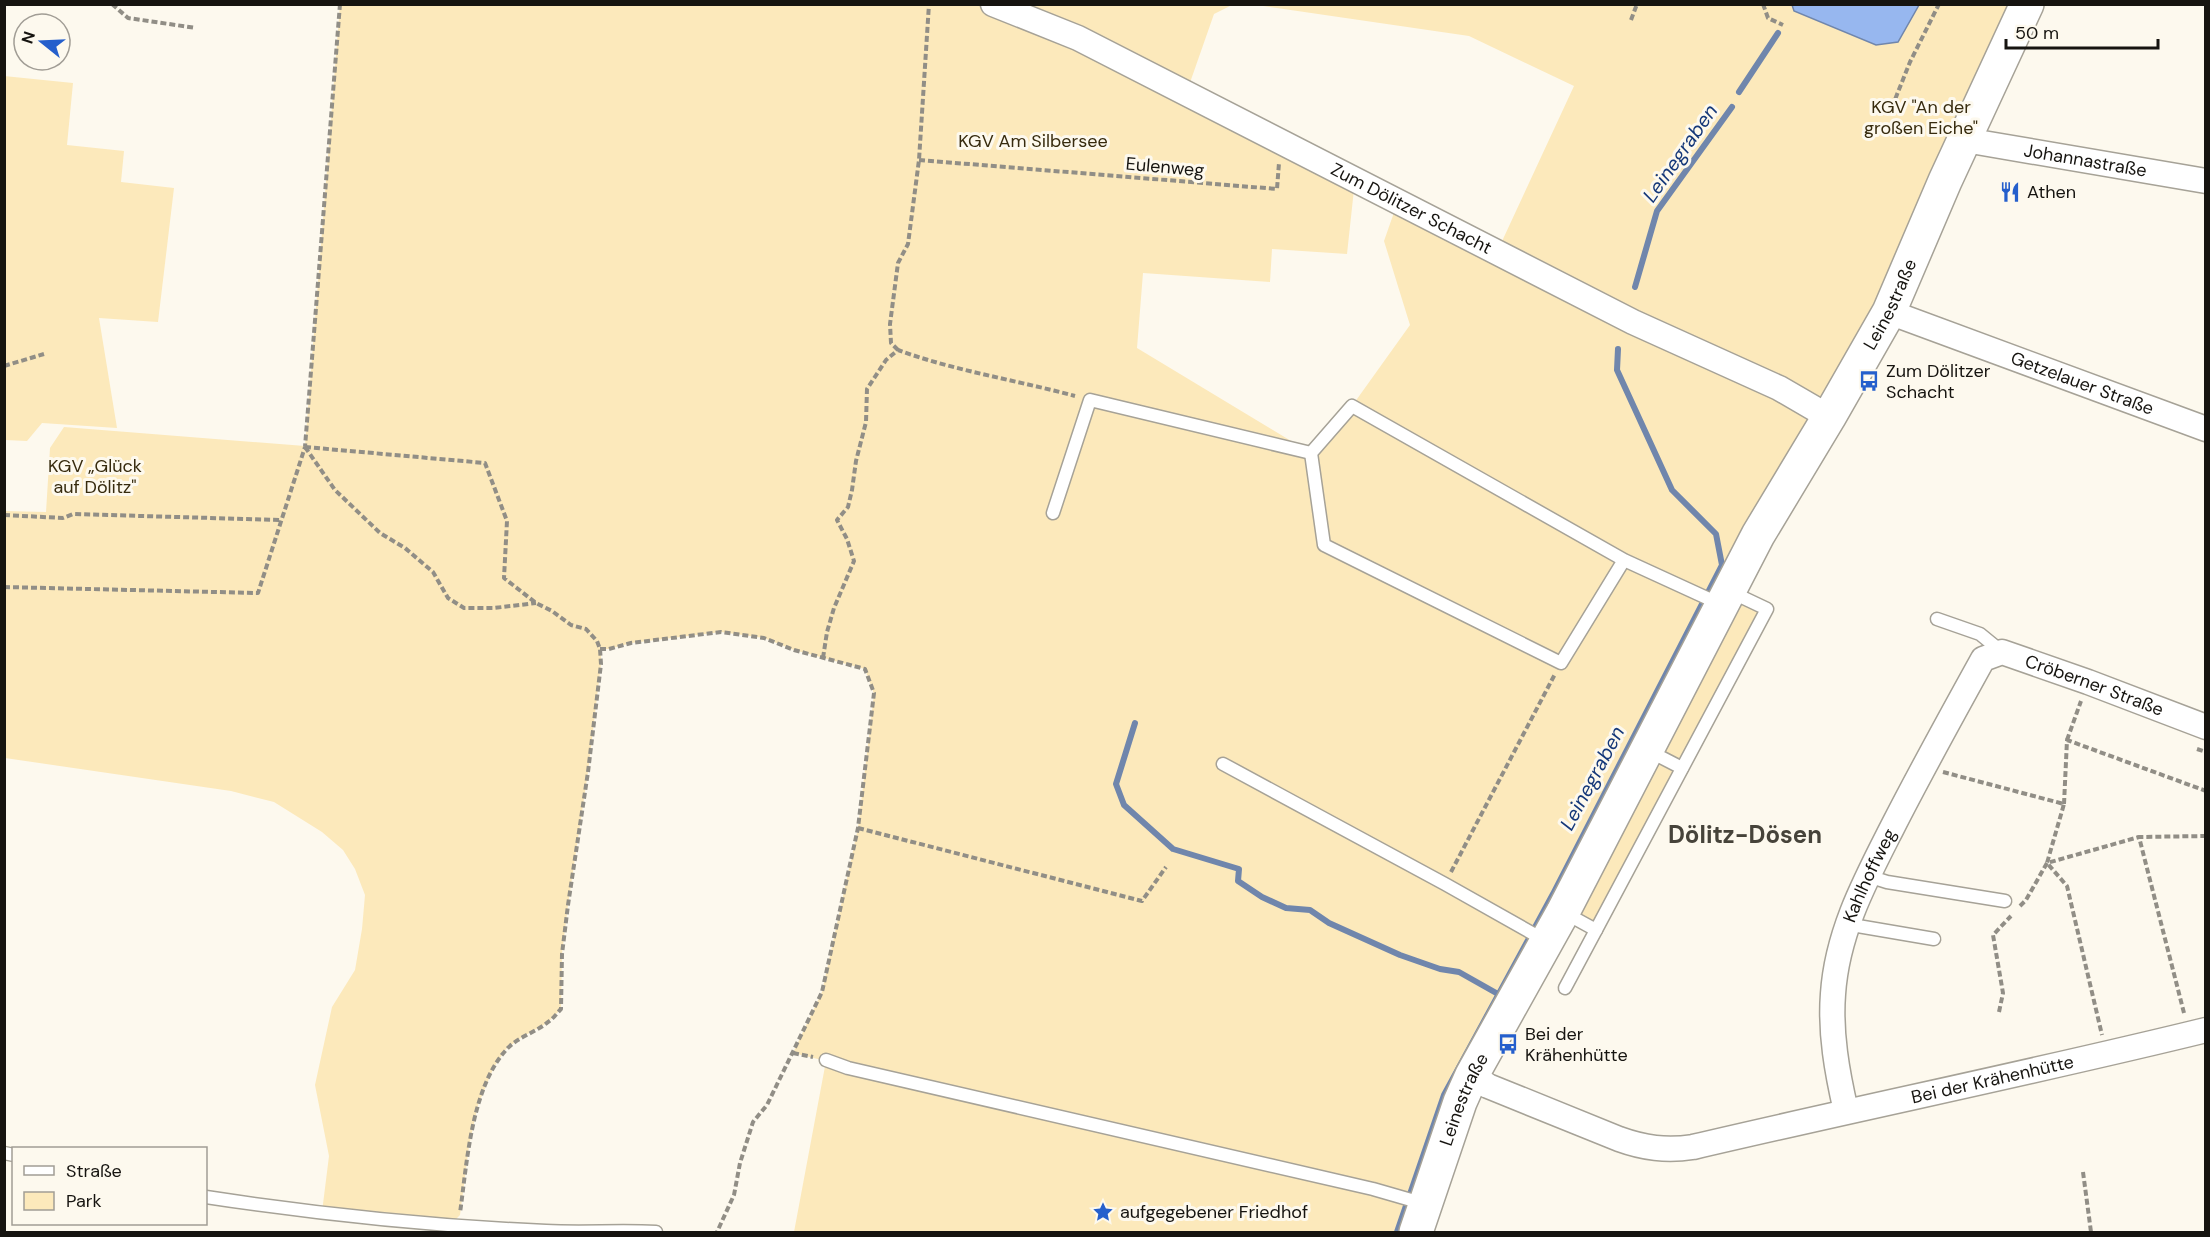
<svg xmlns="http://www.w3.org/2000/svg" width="2210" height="1237" font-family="'DM Sans',sans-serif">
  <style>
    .green { fill: #fce9bb }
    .water { fill: #97b7ef; stroke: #7086ac; stroke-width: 1.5 }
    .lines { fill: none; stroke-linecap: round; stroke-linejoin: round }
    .stream { stroke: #7086ac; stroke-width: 6 }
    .service-casing { stroke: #a6a297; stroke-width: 15 }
    .minor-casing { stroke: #a6a297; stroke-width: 27 }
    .secondary-casing { stroke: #a6a297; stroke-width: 36 }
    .path { stroke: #918e86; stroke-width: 4; stroke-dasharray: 6 3; stroke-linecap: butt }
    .service { stroke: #fff; stroke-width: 12 }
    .minor { stroke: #fff; stroke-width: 24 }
    .secondary { stroke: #fff; stroke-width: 33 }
    .labels { text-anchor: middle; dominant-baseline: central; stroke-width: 6; stroke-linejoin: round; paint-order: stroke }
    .park-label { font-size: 18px; fill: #372b0e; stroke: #fdf9ee }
    .street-label { font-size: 18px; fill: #161410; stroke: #fdf9ee }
    .poi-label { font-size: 18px; fill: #161410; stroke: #fdf9ee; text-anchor: start }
    .water-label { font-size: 20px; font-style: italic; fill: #153879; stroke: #fdf9ee }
    .district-label { font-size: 24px; font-weight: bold; fill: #46433a; stroke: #fdf9ee }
  </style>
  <rect width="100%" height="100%" fill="#fdf9ee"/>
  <g class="green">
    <path d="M340,5H1232L1214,14L1186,94L1355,180L1347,254L1272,249L1270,282L1143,273L1137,348L1311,453L1352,406L1410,325L1384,241L1398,201L1497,252L1574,86L1469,36L1256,5H2027L1965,140L1728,590L1767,609L1596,930L1563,912L1416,1232H794L826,1061L793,1053L822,992L858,828L874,694L865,669L794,650L764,638L721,632L631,643L609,649H601V664L588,772L568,905L562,954L561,1009L547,1023L522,1037L506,1049L494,1067L478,1105L469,1146L460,1215L450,1225L322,1212L329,1156L315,1085L332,1007L355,970L362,929L365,895L355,869L343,850L322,832L274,802L231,791L5,758V511L46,512L50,448L64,427L305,446Z"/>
    <path d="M4,76L73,83L67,145L124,151L121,182L174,188L158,322L99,318L117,428L42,423L27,441L5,440Z"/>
  </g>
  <path class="water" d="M1792,5V4L1919,5L1898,42L1876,45L1794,11Z"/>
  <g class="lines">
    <g class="stream">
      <path d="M1739,92L1778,33"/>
      <path d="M1635,287L1657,211L1732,107"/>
      <path d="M1135,723L1116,784L1124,805L1173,849L1239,869L1238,881L1262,897L1286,908L1310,910L1329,923L1400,955L1440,969L1459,972L1498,994"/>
      <path d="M1397,1232L1444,1095L1553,894L1722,565L1716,534L1672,490L1617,370L1618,349"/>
    </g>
    <g class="service-casing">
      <g id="service">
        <path d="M1053,513L1090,400L1311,453"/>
        <path d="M1624,560L1561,663L1324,545L1311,453L1352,406L1624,560L1720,604"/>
        <path d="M1937,619L1980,634L2002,652"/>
        <path d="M1649,751L1682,768"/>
        <path d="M1223,764L1445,884L1546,941"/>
        <path d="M1868,876L1887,882L2005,901"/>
        <path d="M1565,913L1596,930L1767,609L1729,591"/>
        <path d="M1846,924L1934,939"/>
        <path d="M1565,988L1596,930"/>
        <path d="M826,1060L848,1068L1373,1189L1425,1204"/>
        <path d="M4,1153L14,1155"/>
        <path d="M206,1197C318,1214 432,1226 546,1231C583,1233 619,1230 656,1232"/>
      </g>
    </g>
    <g class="minor-casing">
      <g id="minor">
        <path id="s1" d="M993,4L1078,38L1633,322L1779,388L1829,417"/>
        <path id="s2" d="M1965,140L2206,181"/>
        <path id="s3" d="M1889,312L2206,429"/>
        <path id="s4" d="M1472,1075L1488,1086L1619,1139C1644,1148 1666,1151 1693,1147C1863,1107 2035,1072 2206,1030"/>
        <path id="s5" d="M1846,1111C1837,1072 1830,1033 1833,994C1837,933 1865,881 1892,828C1921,771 1952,715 1983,659L2002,652L2088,682L2206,727"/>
      </g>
    </g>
    <g class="secondary-casing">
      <g id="secondary">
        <path id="s6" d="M1416,1232L1460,1102L1472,1075L1563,912L1758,535L1829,417L1889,312L1945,181L2027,4"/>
      </g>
    </g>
    <g class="path">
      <path d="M112,4L128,18L196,28"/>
      <path d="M1763,4L1768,18L1783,25"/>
      <path d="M1631,20L1637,4"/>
      <path d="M1892,107L1910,62L1939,4"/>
      <path d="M919,160L1277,189L1279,163"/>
      <path d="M898,350L891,343L890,324L898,263L908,244L919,160L929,4"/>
      <path d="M4,366L44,354"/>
      <path d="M305,447L485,463L507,521L504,578L536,603L552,611L571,625L586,629L597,641L600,649L601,664L588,772L568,905L562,954L561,1009C557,1013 553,1019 548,1022C535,1033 517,1037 506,1050C471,1089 467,1163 460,1213"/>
      <path d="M305,447L335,490L380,533L405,548L433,572L448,598L464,608H494L536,603"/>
      <path d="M4,515L63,518L73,514L281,520"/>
      <path d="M4,587L258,593L305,447L340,4"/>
      <path d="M600,649H609L631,643L721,632L764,638L794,650L865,669L874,693L858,828L822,992L767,1105L753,1122L740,1163L734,1195L717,1232"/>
      <path d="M823,658L827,632L834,608L854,561L847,539L837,520L848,507L852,490L856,461L866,422L867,389L886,360L898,350C955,371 1016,380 1075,396"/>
      <path d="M2067,740L2081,701"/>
      <path d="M2197,749L2206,752"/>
      <path d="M1943,772L2064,804L2047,863L2067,886L2102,1035"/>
      <path d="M2064,804L2067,740L2206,791"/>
      <path d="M858,828L1142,901L1166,867"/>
      <path d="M1451,872L1555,674"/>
      <path d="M2020,906L2026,900L2047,863L2139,837"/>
      <path d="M1999,1012L2003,993L1993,935L2011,916"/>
      <path d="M2184,1013L2139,837L2206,836"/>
      <path d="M793,1053L813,1057"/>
      <path d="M2083,1172L2091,1232"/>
    </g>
    <use href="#service" class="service"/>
    <use href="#minor" class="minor"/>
    <use href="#secondary" class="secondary"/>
  </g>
  <defs>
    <g id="restaurant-bare" transform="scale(1.62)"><path d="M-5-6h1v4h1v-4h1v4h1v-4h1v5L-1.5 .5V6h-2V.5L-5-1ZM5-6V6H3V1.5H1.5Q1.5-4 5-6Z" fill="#255fcc" stroke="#fdf9ee" stroke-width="2.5" paint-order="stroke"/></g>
    <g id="bus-bare" transform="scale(1.62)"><path d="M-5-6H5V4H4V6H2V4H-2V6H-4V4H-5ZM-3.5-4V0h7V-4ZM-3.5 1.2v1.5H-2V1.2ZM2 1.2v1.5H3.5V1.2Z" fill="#255fcc" stroke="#fdf9ee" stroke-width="2.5" paint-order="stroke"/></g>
    <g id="sight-bare" transform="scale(1.62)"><path d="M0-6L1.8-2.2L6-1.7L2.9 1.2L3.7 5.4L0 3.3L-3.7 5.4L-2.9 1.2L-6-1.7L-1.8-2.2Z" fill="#255fcc" stroke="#fdf9ee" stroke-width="2.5" paint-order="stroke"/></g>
  </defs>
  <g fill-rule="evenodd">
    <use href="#restaurant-bare" x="2010" y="192"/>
    <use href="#bus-bare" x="1869" y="381"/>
    <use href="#bus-bare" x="1508" y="1044"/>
    <use href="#sight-bare" x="1103" y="1212"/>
  </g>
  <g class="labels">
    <g class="park-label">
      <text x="1921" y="107">KGV "An der<tspan x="1921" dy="21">großen Eiche"</tspan></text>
      <text x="1033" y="141">KGV Am Silbersee</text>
      <text x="95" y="466">KGV „Glück<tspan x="95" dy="21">auf Dölitz"</tspan></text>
    </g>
    <g class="street-label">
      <text stroke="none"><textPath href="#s2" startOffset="122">Johannastraße</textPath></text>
      <text transform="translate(1165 167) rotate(5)">Eulenweg</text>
      <text stroke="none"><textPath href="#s1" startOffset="466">Zum Dölitzer Schacht</textPath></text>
      <text stroke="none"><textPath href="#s6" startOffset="1044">Leinestraße</textPath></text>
      <text stroke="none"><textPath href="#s3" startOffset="206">Getzelauer Straße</textPath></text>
      <text stroke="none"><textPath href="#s5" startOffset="606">Cröberner Straße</textPath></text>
      <text stroke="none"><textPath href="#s5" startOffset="243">Kahlhoffweg</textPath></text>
      <text stroke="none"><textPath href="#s4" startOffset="543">Bei der Krähenhütte</textPath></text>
      <text stroke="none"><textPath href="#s6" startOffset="141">Leinestraße</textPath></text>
    </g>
    <g class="poi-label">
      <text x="2027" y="192">Athen</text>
      <text x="1886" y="371">Zum Dölitzer<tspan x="1886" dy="21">Schacht</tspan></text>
      <text x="1525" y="1034">Bei der<tspan x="1525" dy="21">Krähenhütte</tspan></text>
      <text x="1120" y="1212">aufgegebener Friedhof</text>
    </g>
    <g class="water-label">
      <text transform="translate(1680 153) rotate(-55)">Leinegraben</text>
      <text transform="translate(1592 778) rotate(-62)">Leinegraben</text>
    </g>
    <g class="district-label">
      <text x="1745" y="834">Dölitz-Dösen</text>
    </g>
  </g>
  <rect width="2210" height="1237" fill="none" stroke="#161410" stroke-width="12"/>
  <rect x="12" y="1147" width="195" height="78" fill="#fdf9ee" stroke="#a19d95" stroke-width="1.5"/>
  <rect x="24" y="1166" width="30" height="9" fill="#ffffff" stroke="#a19d95" stroke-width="1.5"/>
  <text x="66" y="1177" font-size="18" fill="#161410">Straße</text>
  <rect x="24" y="1192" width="30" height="18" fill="#fce9bb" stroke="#a19d95" stroke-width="1.5"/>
  <text x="66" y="1207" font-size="18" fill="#161410">Park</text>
  <g transform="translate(42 42) rotate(288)"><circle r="28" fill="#fdf9ee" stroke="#a19d95" stroke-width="1.5"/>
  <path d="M0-4.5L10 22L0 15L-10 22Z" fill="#255fcc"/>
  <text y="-9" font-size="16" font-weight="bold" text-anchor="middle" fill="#161410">N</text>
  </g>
  <path d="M2006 39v9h152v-9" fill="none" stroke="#161410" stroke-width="3"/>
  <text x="2015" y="39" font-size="18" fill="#161410" stroke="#fdf9ee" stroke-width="4.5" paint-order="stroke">50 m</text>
</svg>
